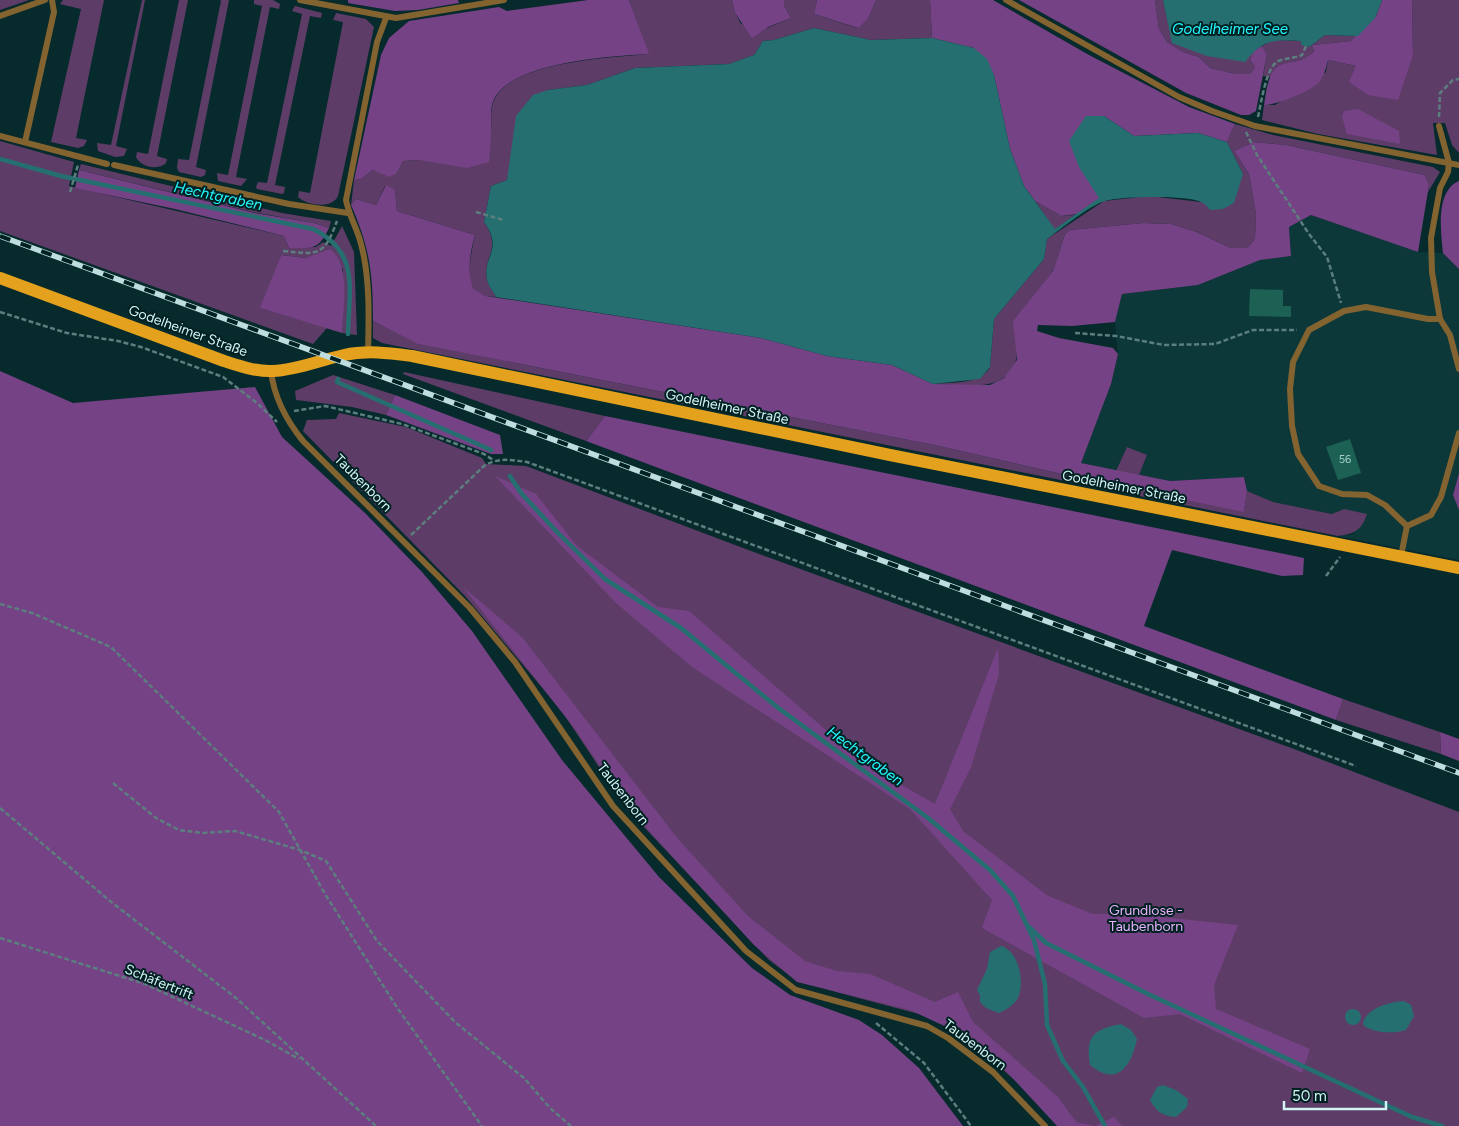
<svg xmlns="http://www.w3.org/2000/svg" width="1459" height="1126" font-family="Figtree,sans-serif">
  <style>
    .built { fill: #0d3839 }
    .green { fill: #5d3d67 }
    .forest { fill: #754285 }
    .water { fill: #266f71 }
    .lines { fill: none; stroke-linecap: round; stroke-linejoin: round }
    .stream { stroke: #266f71; stroke-width: 4.5 }
    .building { fill: #1c6154 }
    .path { stroke: #5c7e7f; stroke-width: 2.5; stroke-dasharray: 5 2.5; stroke-linecap: butt }
    .service { stroke: #836430; stroke-width: 6 }
    .primary { stroke: #e3a11d; stroke-width: 12 }
    .rail-casing { stroke: #bdddde; stroke-width: 5.5 }
    .rail { stroke: #002122; stroke-width: 4; stroke-dasharray: 11; stroke-linecap: butt }
    .labels { text-anchor: middle; dominant-baseline: central; stroke-width: 4; stroke-linejoin: round; paint-order: stroke }
    .number-label { font-size: 11px; fill: #a6cecc }
    .street-label { font-size: 14px; fill: #d4f3f4; stroke: #002122 }
    .park-label { font-size: 14px; fill: #ebb2fd; stroke: #002122 }
    .water-label { font-size: 15px; font-style: italic; fill: #24f8fe; stroke: #002122 }
  </style>
  <rect width="100%" height="100%" fill="#072a2c"/>
  <path class="built" d="M1311,215L1418,252L1443,253L1459,269V473L1453,495L1459,510V560L1338,536L1354,534L1344,509L1333,514L1273,502L1247,491L1245,477L1170,481L1139,475L1147,456L1127,447L1116,471L1081,463L1111,384L1118,354L1115,322L1122,294L1198,285L1260,260L1291,256L1289,227Z"/>
  <g class="green">
    <path d="M0,0H29L0,10Z"/>
    <path d="M63,0H104L76,138L87,140L84,146L78,148L51,142L81,9L60,4Z"/>
    <path d="M142,0H145L116,146L127,149L124,156L115,157L98,151L97,143L111,145Z"/>
    <path d="M179,0H188L157,156L167,159L166,163C157,171 141,167 136,157L137,152L148,154Z"/>
    <path d="M220,0H229L196,167L206,170L205,175L201,177L179,172L177,168L178,159L189,160L221,1Z"/>
    <path d="M254,0H273L280,4L279,9L270,7L236,177L247,179L241,186L218,181L217,173L228,175L262,6L254,4Z"/>
    <path d="M629,0H732L735,13L741,24L767,28L791,18L784,5V0H817L814,14L857,28L868,19L876,0H930L932,38L871,40L814,28L774,40L763,41L754,55L729,64L635,68L587,85L548,90L510,169L507,180L491,186L484,222C504,251 480,257 488,283C489,287 494,292 496,297L486,296L472,289C467,270 471,254 475,235L397,211L395,190L385,186L376,205L356,199L351,205L354,180L361,179L373,170L397,173L403,161L419,160L491,130C492,122 490,111 493,103C507,61 611,58 648,54Z"/>
    <path d="M1155,0H1163L1173,43L1254,51L1250,60L1255,67L1250,74H1236L1210,68L1199,57L1183,52L1167,42L1159,29Z"/>
    <path d="M1412,0H1459V153L1452,145L1445,123H1433L1437,155L1318,134L1262,120L1264,105H1275L1326,72L1328,60L1356,66L1413,55Z"/>
    <path d="M295,6L322,13L321,18L310,16L275,185L285,187L284,193L282,194L257,189L256,187L258,182L267,183L302,14L292,11Z"/>
    <path d="M336,13L366,19L374,27L338,196C332,209 308,206 298,197L299,191L310,193L343,22L333,20Z"/>
    <path d="M1325,35L1358,36L1351,41L1312,45L1314,51L1307,58L1277,67L1271,77L1263,76L1267,54L1262,46L1273,40L1301,41L1309,47Z"/>
    <path d="M1235,124L1273,135L1433,167L1440,172L1428,192L1429,185L1425,175L1286,145L1254,142L1234,151L1249,174L1256,214L1255,239L1247,248H1231L1194,231L1171,224L1143,223L1070,230L1065,234L1053,271L1014,321C1014,330 1018,353 1016,360C1006,395 959,384 933,384C951,382 981,385 990,367L994,319L1044,259L1047,239L1104,201L1149,196L1201,202L1243,174L1227,142Z"/>
    <path d="M0,141L74,162L69,186L284,236L289,248L316,247L323,242L331,246L342,226L354,252L357,335L342,333L343,269L317,255L306,258L281,255L261,308L327,328L313,344L0,231Z"/>
    <path d="M81,164L282,213L331,221L329,228L314,223L253,212L79,170Z"/>
    <path d="M1035,201L1061,216L1075,215L1055,230Z"/>
    <path d="M373,321L419,344L939,446L1079,478L1244,511L1247,491L1273,502L1332,514L1344,509L1367,514C1362,530 1354,534 1338,536L382,343L373,338Z"/>
    <path d="M404,372L605,416L586,441L403,374Z"/>
    <path d="M333,375L395,395L386,415L352,407L296,400L295,391Z"/>
    <path d="M339,413L406,427L482,458L486,464L526,466L751,551L1294,749L1459,812V1126H1061L1039,1102L949,1022L836,992L793,978L769,960L627,809L561,710L465,596L303,431L307,420L336,419Z"/>
    <path d="M1127,447L1147,455L1139,475L1116,471Z"/>
    <path d="M1343,699L1440,732L1441,754L1336,720Z"/>
  </g>
  <g class="forest">
    <path d="M348,0H458L459,3L418,10L395,11L348,3Z"/>
    <path d="M588,0H629L649,54C613,56 502,62 492,105C490,112 492,121 491,128C491,139 490,150 489,162L467,168L419,160L403,161L397,173L389,177L373,170L361,179L354,180L381,55L389,38L409,21L499,7L507,11Z"/>
    <path d="M732,0H784V5L791,18L768,27L752,38L735,13Z"/>
    <path d="M817,0H876L868,19L858,28L814,14Z"/>
    <path d="M930,0H993L1089,55L1189,107L1235,124L1227,142L1198,133L1134,136L1104,116L1100,198L1078,214L1061,216L1035,201L1024,186L1010,149L994,75L974,48L932,38Z"/>
    <path d="M1019,0H1155L1159,29L1167,42L1183,52L1199,57L1210,68L1236,74H1250L1255,67L1250,60L1254,50L1262,46L1267,54L1256,111L1249,115H1241L1186,93Z"/>
    <path d="M1382,0H1412L1413,55L1398,100L1368,95L1349,82L1356,66L1328,60C1326,68 1324,76 1319,82C1310,92 1276,105 1264,105C1266,95 1267,75 1277,67C1288,60 1301,65 1314,51L1312,45L1351,41L1376,16Z"/>
    <path d="M1358,109L1399,131L1400,144L1347,134L1342,117L1344,111Z"/>
    <path d="M1254,142L1286,145L1425,175L1429,185L1418,252L1311,215L1289,227L1291,256L1260,260L1198,285L1122,294L1115,322L1072,326L1038,325L1037,331L1059,338L1113,348L1118,354L1111,384L1081,463L1170,481L1244,477L1247,491L1244,512L1079,478L939,446L418,344L373,321C373,274 370,248 351,205L356,199L376,205L386,185L395,190L397,211L475,235C470,253 467,270 473,289L486,296L761,338L827,356L892,365L933,384L990,385L1004,378L1017,360L1013,321L1053,271L1065,234L1070,230L1143,223L1171,224L1194,231L1231,248H1247L1255,239L1256,214L1249,174L1234,151Z"/>
    <path d="M79,170L255,213L314,223L329,228C318,251 312,248 289,248L284,236L175,209L75,188Z"/>
    <path d="M1459,181V269L1443,253C1441,232 1435,191 1459,181Z"/>
    <path d="M330,249C351,264 343,308 342,333L260,308L281,255L306,258Z"/>
    <path d="M0,371L73,403L255,387L282,437L365,513L422,572L472,631L562,760L659,877L752,968L790,995L859,1020L882,1035L919,1068L963,1126H0Z"/>
    <path d="M395,395L500,435L503,454H491L386,415Z"/>
    <path d="M605,416L1304,558L1303,575L1282,576L1172,550L1144,626L1343,699L1336,720L586,441Z"/>
    <path d="M1459,473V510L1453,495Z"/>
    <path d="M495,476L536,494L577,546L658,607L689,611L865,764L935,804L998,648L999,674L971,767L950,809L963,831L1048,896L1093,914H1133L1238,925L1214,985L1216,1009L1310,1049L1302,1073L1180,1014L1144,1018L982,928L992,900L910,809L692,667L616,603Z"/>
    <path d="M463,587L522,637L678,839L748,916L805,961L837,971L870,974L935,1002L958,992L973,1022L1058,1097L1076,1122L1095,1126L1114,1117L1122,1126H1057L1007,1072L953,1030L910,1010L797,982L754,945L629,809L575,729Z"/>
    <path d="M1440,732L1459,739V761L1441,754Z"/>
  </g>
  <g class="water">
    <path d="M1163,0H1382L1375,18L1358,36L1325,35L1309,47L1301,45V41C1273,40 1263,39 1245,62L1207,56L1172,43Z"/>
    <path d="M814,28L871,40L932,38L974,48L987,59L994,75L1010,149L1024,186L1055,229L1099,198L1079,167L1069,141L1086,116H1104L1134,136L1198,133L1227,142L1243,174L1234,203L1223,209L1210,210C1208,207 1204,203 1201,202C1188,195 1121,196 1105,201C1090,205 1061,229 1047,239L1044,259L994,319L990,367L980,379L933,384L892,365L827,356L761,338L496,297C494,292 489,287 488,283C480,257 505,251 484,222L491,186L507,180L516,116L533,95L548,90L587,85L635,68L729,64L754,55L763,41L774,40Z"/>
    <path d="M1001,946C1019,951 1025,982 1018,998C1014,1005 1006,1010 999,1013L986,1008L980,1002V995L977,990L987,969L990,952Z"/>
    <path d="M1404,1001L1411,1005L1414,1016L1406,1030C1394,1034 1375,1033 1364,1026L1363,1022C1369,1007 1390,1002 1404,1001Z"/>
    <circle cx="1353" cy="1017" r="8"/>
    <path d="M1121,1024L1131,1030L1137,1039C1131,1067 1117,1087 1090,1065C1085,1036 1094,1029 1121,1024Z"/>
    <path d="M1163,1085L1176,1090L1188,1099L1187,1107L1176,1117C1162,1116 1157,1112 1150,1100L1157,1087Z"/>
  </g>
  <g class="lines">
    <g class="stream">
      <path d="M0,159L61,176L313,229C360,252 349,289 348,334"/>
      <path d="M338,379L337,382L491,450"/>
      <path d="M510,476L521,493L558,533L605,579L681,628L777,707L928,818L990,870L1013,896L1034,940L1045,984L1047,1025L1063,1061L1083,1087L1105,1126"/>
      <path d="M1029,927L1046,943L1148,994L1412,1117L1442,1126"/>
    </g>
  </g>
  <g class="building">
    <path d="M1250,289L1283,290V306H1291V317L1249,316Z"/>
    <path d="M1350,439L1361,473L1338,480L1326,447Z"/>
  </g>
  <g class="lines">
    <g class="path">
      <path d="M1258,117C1261,104 1266,67 1278,61C1286,58 1295,58 1302,55L1306,46"/>
      <path d="M1439,117L1440,93L1453,80L1459,79"/>
      <path d="M1246,132L1257,155L1309,234L1327,257L1341,303"/>
      <path d="M70,192L78,165"/>
      <path d="M476,212L503,220"/>
      <path d="M283,251C319,255 324,256 337,221"/>
      <path d="M0,312L67,333L118,341L141,347L223,377L257,403L277,422"/>
      <path d="M1075,333L1116,336L1164,345L1215,344L1253,330H1297"/>
      <path d="M294,411L325,406L402,424L484,454L493,460"/>
      <path d="M411,535L484,466C498,457 511,460 527,462L1356,766"/>
      <path d="M1326,576L1340,557"/>
      <path d="M0,604L32,613L111,647L279,812L325,894L398,1009L482,1126"/>
      <path d="M113,783L156,818L179,830L202,833L235,831L300,850L326,861L377,941L455,1022L524,1078L550,1108L571,1126"/>
      <path d="M0,808L110,901L236,998L376,1126"/>
      <path d="M0,938L145,984L267,1041L299,1059"/>
      <path d="M876,1023L924,1063L971,1126"/>
    </g>
    <g class="service">
      <path d="M300,0L396,18L504,0"/>
      <path d="M1006,0L1179,97L1212,111L1255,126L1459,165"/>
      <path d="M0,16L45,0"/>
      <path d="M1439,126L1449,163L1448,172L1440,188L1431,238L1432,272L1440,319L1450,335L1459,369"/>
      <path d="M0,136L107,164"/>
      <path d="M25,142L54,12L52,0"/>
      <path d="M114,165L289,204L348,213"/>
      <path d="M368,352C369,317 370,277 361,244C357,228 349,216 346,200L377,42L386,18"/>
      <path d="M271,371C274,398 286,420 303,441L470,608L515,662L613,806L746,951L796,990L927,1026L948,1038L993,1072L1045,1126"/>
      <path d="M1407,526L1385,505L1367,495L1342,494L1319,486L1298,454L1292,426L1290,389L1293,362L1309,330L1344,311L1366,307L1428,319H1440"/>
      <path d="M1407,526L1431,515L1441,497L1459,433"/>
      <path d="M1401,556L1407,526"/>
    </g>
    <path class="primary" d="M0,278L224,361C240,366 257,372 273,371C297,370 320,360 344,355C367,350 389,353 412,356L890,455L1459,568"/>
    <g class="rail-casing">
      <path id="rail" d="M0,236L1459,773"/>
    </g>
    <use href="#rail" class="rail"/>
  </g>
  <g class="labels">
    <g class="number-label">
      <text x="1345" y="459">56</text>
    </g>
    <g class="street-label">
      <text transform="translate(188 331) rotate(20)">Godelheimer Straße</text>
      <text transform="translate(727 407) rotate(12)">Godelheimer Straße</text>
      <text transform="translate(363 483) rotate(45)">Taubenborn</text>
      <text transform="translate(1124 487) rotate(11)">Godelheimer Straße</text>
      <text transform="translate(623 794) rotate(52)">Taubenborn</text>
      <text transform="translate(159 982) rotate(22)">Schäfertrift</text>
      <text transform="translate(975 1045) rotate(37)">Taubenborn</text>
    </g>
    <g class="park-label">
      <text x="1146" y="910">Grundlose -<tspan x="1146" dy="16">Taubenborn</tspan></text>
    </g>
    <g class="water-label">
      <text x="1230" y="29">Godelheimer See</text>
      <text transform="translate(218 196) rotate(12)">Hechtgraben</text>
      <text transform="translate(865 756) rotate(36)">Hechtgraben</text>
    </g>
  </g>
  <path d="M1284 1101v8h102v-8" fill="none" stroke="#d4f3f4" stroke-width="2.5"/>
  <text x="1292" y="1101" font-size="15" fill="#d4f3f4" stroke="#002122" stroke-width="4" paint-order="stroke">50 m</text>
</svg>
